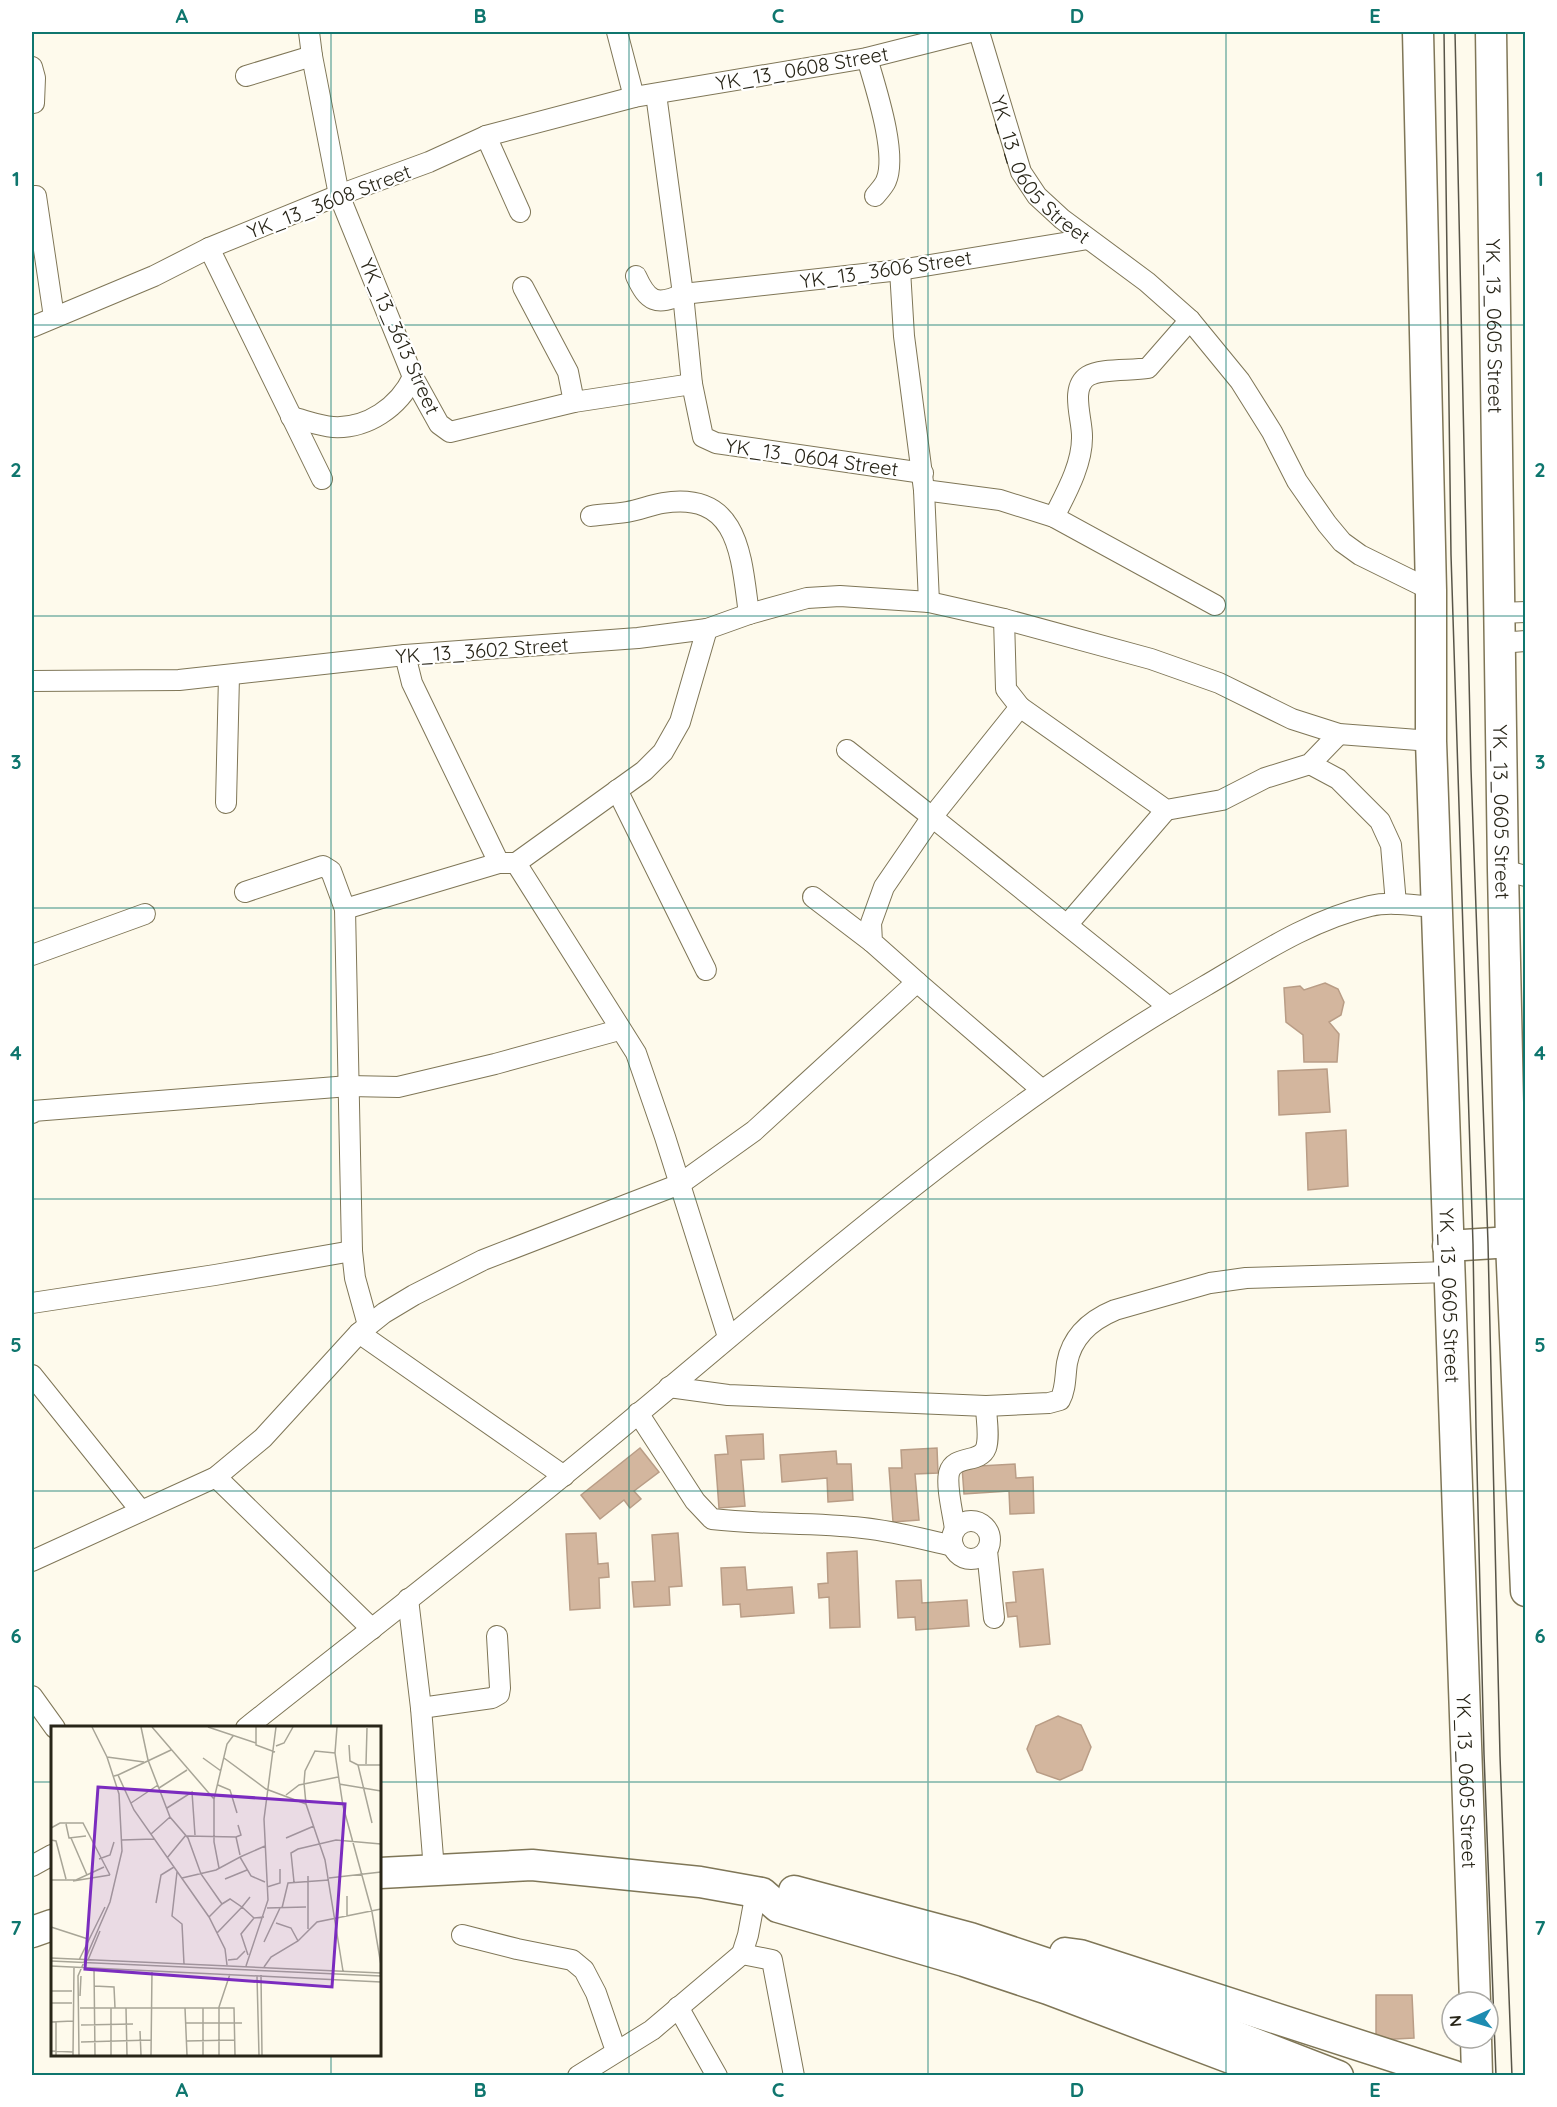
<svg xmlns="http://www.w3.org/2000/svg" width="1557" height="2107" font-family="Quicksand,sans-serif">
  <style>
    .building { fill: #d3b69e; stroke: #b99d86; stroke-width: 1.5 }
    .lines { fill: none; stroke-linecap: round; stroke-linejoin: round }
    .street-casing { stroke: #7f7657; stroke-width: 22 }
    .primary-casing { stroke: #7f7657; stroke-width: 33 }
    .street { stroke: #fff; stroke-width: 20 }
    .primary { stroke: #fff; stroke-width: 30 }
    .tram { stroke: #585548; stroke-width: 1.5 }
    .grid { fill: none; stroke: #0f766e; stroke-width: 1.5; stroke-opacity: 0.55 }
    .labels { text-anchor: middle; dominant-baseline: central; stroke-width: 4.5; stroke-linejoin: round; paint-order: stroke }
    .street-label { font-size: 20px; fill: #282518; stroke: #fff }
    .inset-road { fill: none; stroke: #a8a597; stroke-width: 1.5 }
    .view { fill: #7b2cbf; fill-opacity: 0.15; stroke: #7b2cbf; stroke-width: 3 }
    .inset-edge { fill: none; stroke: #282518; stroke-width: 3 }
    .neatline { fill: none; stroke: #0f766e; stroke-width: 2 }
    .grid-label { font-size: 20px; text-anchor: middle; font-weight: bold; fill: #0f766e }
  </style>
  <rect width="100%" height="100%" fill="#fefaec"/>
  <g class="building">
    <path d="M1325,983L1338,989L1344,1002L1341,1015L1329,1022L1339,1034L1337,1062H1304L1303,1035L1286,1022L1284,988L1300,986L1304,990Z"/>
    <path d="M1327,1069L1330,1112L1279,1115L1278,1071Z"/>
    <path d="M1346,1130L1348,1186L1308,1190L1306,1133Z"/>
    <path d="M763,1434L764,1459L741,1460L745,1506L719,1508L715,1455L728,1454L726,1436Z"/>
    <path d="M640,1448L659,1472L634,1491L641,1499L630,1508L624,1500L600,1519L581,1495Z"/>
    <path d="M937,1448L938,1473L915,1474L919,1520L893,1522L889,1468H902L901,1450Z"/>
    <path d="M836,1451L837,1464H851L853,1500L828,1502L827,1478L782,1482L780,1455Z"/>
    <path d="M1015,1464L1016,1478L1033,1477L1034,1513L1010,1514L1009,1491L964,1494L962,1467Z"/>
    <path d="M596,1533L598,1564L608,1563L609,1577L599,1578L600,1608L570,1610L566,1534Z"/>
    <path d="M678,1533L682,1586L669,1587L670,1605L634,1607L632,1582L655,1581L652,1535Z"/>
    <path d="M857,1551L860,1627L830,1628L829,1597L819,1598L818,1584L828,1583L827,1553Z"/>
    <path d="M745,1567L747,1590L792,1587L794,1613L741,1617L740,1604L723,1605L721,1568Z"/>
    <path d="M1043,1569L1050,1644L1020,1647L1017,1616L1008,1617L1006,1603L1016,1602L1013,1572Z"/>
    <path d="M921,1580L922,1603L967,1600L969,1626L916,1630L915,1617L898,1618L896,1581Z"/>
    <path d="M1058,1716L1081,1725L1091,1747L1082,1770L1060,1780L1037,1772L1027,1749L1036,1726Z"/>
    <path d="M1376,1995H1412L1414,2038L1376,2040Z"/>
  </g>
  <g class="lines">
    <g class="street-casing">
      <g id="street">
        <path d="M309,32L312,56L339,195L413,377L439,424L450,432L574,402L692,384"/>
        <path d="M617,32L634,97"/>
        <path id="s1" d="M979,32L1021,172L1037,196L1062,219L1147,282L1190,320L1240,381L1272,432L1297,481L1327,524L1342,542L1360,555L1431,590"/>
        <path d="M867,58C875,86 898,154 886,181C884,186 879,191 875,196"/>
        <path d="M32,67L35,78L34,103"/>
        <path d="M246,76L312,56"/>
        <path d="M656,94L683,294L692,384L703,437L716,443L923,473"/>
        <path d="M486,136L520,212"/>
        <path d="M36,196L54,317"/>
        <path d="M209,248L322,479"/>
        <path d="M900,270L904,336L924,490L929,602"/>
        <path d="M636,276C648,302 656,306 683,294L900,270L1088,239"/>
        <path d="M523,287L568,372L574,402"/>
        <path d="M32,327L154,276L209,248L339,195L429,162L486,136L634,97L867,58L970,32"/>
        <path d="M291,417C304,420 319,426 333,427C367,429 399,407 413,377"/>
        <path d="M924,490L1000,500L1054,517L1215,605"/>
        <path d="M591,516C603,514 615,514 627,512C639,510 651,505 663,503C740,491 741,557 749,614"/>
        <path d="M1054,517C1066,493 1082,465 1082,438C1083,420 1069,388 1088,376C1101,368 1132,371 1148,368L1190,320"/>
        <path d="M1499,613L1526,612"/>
        <path d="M1004,619L1006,689L1020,707L932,817L1169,1007"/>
        <path d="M707,629L680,722L663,752L644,771L516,863L636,1053L665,1137L728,1337"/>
        <path d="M1500,643L1526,641"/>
        <path d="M405,655L412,683L499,863H516"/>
        <path d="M32,681L179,680L405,655L638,638L707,629L749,614L807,598L840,596L929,602L1004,619L1151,659L1219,683L1292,719L1339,734L1431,741"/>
        <path d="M1020,707L1166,810L1222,800L1265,778L1310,764L1339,734"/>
        <path d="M847,750L932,817L884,887L871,923L872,942L917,982"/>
        <path d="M1310,764L1338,779L1380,821L1391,845L1396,904"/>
        <path d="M617,790L706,970"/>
        <path d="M226,803L229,676"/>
        <path d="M1503,870L1526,876"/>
        <path d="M245,892L323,866L331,871L345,909L352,1251L355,1278L368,1325"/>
        <path d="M813,897L872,942"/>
        <path d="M345,909L499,863"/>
        <path d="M1067,925L1166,810"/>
        <path d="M32,955L145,914"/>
        <path d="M32,1113L33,1111L349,1086L398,1087L495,1064L619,1030"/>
        <path d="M32,1303L215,1275L352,1251"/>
        <path d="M359,1333L564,1476"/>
        <path d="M32,1375L141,1511"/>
        <path d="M669,1387L728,1395L986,1406L1049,1403L1060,1400C1066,1389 1065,1376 1067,1363C1072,1336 1091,1320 1115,1310L1210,1283L1246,1278L1449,1272"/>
        <path d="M638,1413L695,1501L712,1519C762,1525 813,1522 863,1528C893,1531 923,1539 953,1546"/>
        <path d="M216,1477L372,1629"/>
        <circle cx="971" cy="1540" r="19"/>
        <path d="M955,1529C953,1514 946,1487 949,1473C954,1454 980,1464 986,1448C990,1436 986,1418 986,1406"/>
        <path d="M987,1551L994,1618"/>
        <path d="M32,1561L216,1477L263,1438L359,1333L384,1313L414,1295L483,1260L680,1184L754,1131L917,982L1041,1089"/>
        <path d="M408,1599L421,1708L434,1870"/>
        <path d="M32,1696L55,1728"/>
        <path d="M421,1708L492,1698L499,1694L500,1688L497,1636"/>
        <path d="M246,1728C352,1644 459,1561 563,1476C772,1306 971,1120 1205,986C1258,955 1310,920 1370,906C1391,901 1415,906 1436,907"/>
        <path d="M32,1866L52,1855"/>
        <path d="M756,1892L748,1935L742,1954L772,1960L794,2076"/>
        <path d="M462,1935L517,1949L572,1960L584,1970L596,1993L616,2051"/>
        <path d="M678,2007L717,2076"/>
        <path d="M578,2076L652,2030L742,1954"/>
      </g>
    </g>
    <g class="primary-casing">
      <g id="primary">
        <path id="s2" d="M1418,32L1431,590V741L1475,2002"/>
        <path id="s3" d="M1491,32L1503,870L1511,1242L1526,1591"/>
        <path d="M1448,1246L1511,1242"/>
        <path d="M380,1873L532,1865L700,1882L756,1892L762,1893L778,1907L964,1961L1048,1989L1278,2076"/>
        <path d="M794,1891L970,1938L1054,1966L1338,2076"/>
        <path d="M32,1932L52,1925"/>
        <path d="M1065,1953L1080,1955L1454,2076"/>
        <path d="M1476,2038L1477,2076"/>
      </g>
    </g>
    <use href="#street" class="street"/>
    <use href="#primary" class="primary"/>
    <g class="tram">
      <path d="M1444,32L1451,555L1473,1244L1476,1428L1484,1754L1496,2076"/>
      <path d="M1455,32L1471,769L1488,1243L1500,1756L1512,2076"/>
    </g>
  </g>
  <path class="grid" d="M331,32V1728M629,32V2076M928,32V2076M1226,32V2076M32,325H1526M32,616H1526M32,908H1526M32,1199H1526M32,1491H1526M32,1782H52M380,1782H1526M331,2054V2076"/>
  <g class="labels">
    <g class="street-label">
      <text transform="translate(802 68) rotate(-10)">YK_13_0608 Street</text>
      <text stroke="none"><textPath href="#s1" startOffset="154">YK_13_0605 Street</textPath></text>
      <text transform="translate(329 201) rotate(-21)">YK_13_3608 Street</text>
      <text transform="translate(886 269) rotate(-8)">YK_13_3606 Street</text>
      <text stroke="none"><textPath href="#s3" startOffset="294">YK_13_0605 Street</textPath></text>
      <text transform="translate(400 336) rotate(66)">YK_13_3613 Street</text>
      <text transform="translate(812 457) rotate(8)">YK_13_0604 Street</text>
      <text transform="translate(482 650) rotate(-4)">YK_13_3602 Street</text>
      <text stroke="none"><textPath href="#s3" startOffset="780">YK_13_0605 Street</textPath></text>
      <text stroke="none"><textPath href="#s2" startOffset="1264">YK_13_0605 Street</textPath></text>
      <text stroke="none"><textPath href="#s2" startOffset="1750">YK_13_0605 Street</textPath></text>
    </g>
  </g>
  <g transform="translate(51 1726)">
    <rect width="330" height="330" fill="#fefaec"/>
    <path class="inset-road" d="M90,1L97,34L119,91L137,112L150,148L171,178L158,191M101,1L163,73V116L168,142M157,1L205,17M205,1V19L224,26M286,1L284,27L292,80L321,186L330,239M298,19L299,35L307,39M225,20L233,17L242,1M284,27L264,25L254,45L253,57L255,78L274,134L292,245M56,31L93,36M152,32L170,45M173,32L215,63L255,78M315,38L316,2M67,49L120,24M63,50L67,49L83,84L158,191L174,223L176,239M288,58L330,65M167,59L179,64L186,87M108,62L136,44M235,69L248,59L287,51M163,73L176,18L182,10M80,77L107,59M116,82L141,66L144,109M321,97L307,39H330M15,98L18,112L35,110M0,102L9,97H32L59,149M100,108L119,91M136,110L185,111L190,109L187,99M185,111L189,129M20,112L36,149M235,112L263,100M0,114L5,115L15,153M71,114L103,113M189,131L214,120M116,132L135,109M48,133L59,129L63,116M126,146L121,190L131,198L133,238M257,150V203M131,152L165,144L189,131L200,150L214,156M278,152L330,146M174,153L196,144M0,154H25L53,141M22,155L59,149M243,156L240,127L247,123L285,114L330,118M216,161L229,157V143M105,177L110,149L123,141M171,178L179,173L191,181L199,171M216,182L255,181M231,182L237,157L278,154M296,191V170M225,197L240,202L247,215M0,201L37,213M166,207L191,181L203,192L213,191M213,216L229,182M197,229L190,208L203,192M0,232L330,247M28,234L54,181M37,234L49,205M177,234L186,233L194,225M0,235L330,250M0,240L330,256M195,240L217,174L213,93L225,1M213,241L220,231L247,215L266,196L330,183M43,242L44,329M210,249L211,329M206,250L208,329M43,260L63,261L64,282M0,265H21M29,270L30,250M0,277H21M29,282H183L184,329M60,282V329M75,282L76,329M134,282L136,329M152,282V329M0,296L22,295M5,296V329M134,297H191M30,299L82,298M89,305L90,329M135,315L184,314M30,316L100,314M0,325L22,326M22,329L23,241M28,329L27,250L59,176L71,125L68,68L56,31L41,1M100,329L101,245M168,329V281L179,248"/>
    <path class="view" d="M47,61L294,78L281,261L34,243Z"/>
    <rect width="330" height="330" class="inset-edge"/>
  </g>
  <rect width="1557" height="2107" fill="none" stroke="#ffffff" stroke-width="66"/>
  <g transform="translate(1470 2020) rotate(266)"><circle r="28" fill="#ffffff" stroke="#a9a8a3" stroke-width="1.5"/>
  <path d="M0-4.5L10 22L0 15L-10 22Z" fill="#1d8cb1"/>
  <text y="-9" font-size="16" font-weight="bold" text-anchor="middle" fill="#282518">N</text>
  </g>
  <rect x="33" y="33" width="1491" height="2041" class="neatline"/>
  <g class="grid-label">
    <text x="182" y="23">A</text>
    <text x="480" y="23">B</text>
    <text x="778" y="23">C</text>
    <text x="1077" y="23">D</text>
    <text x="1375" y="23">E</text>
    <text x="16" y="186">1</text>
    <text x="1540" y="186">1</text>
    <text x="16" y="477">2</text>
    <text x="1540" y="477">2</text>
    <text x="16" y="769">3</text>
    <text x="1540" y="769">3</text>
    <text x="16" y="1060">4</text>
    <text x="1540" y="1060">4</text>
    <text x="16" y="1352">5</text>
    <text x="1540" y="1352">5</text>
    <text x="16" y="1643">6</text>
    <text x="1540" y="1643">6</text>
    <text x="16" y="1935">7</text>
    <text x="1540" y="1935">7</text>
    <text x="182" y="2097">A</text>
    <text x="480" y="2097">B</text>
    <text x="778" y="2097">C</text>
    <text x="1077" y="2097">D</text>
    <text x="1375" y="2097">E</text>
  </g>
</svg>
